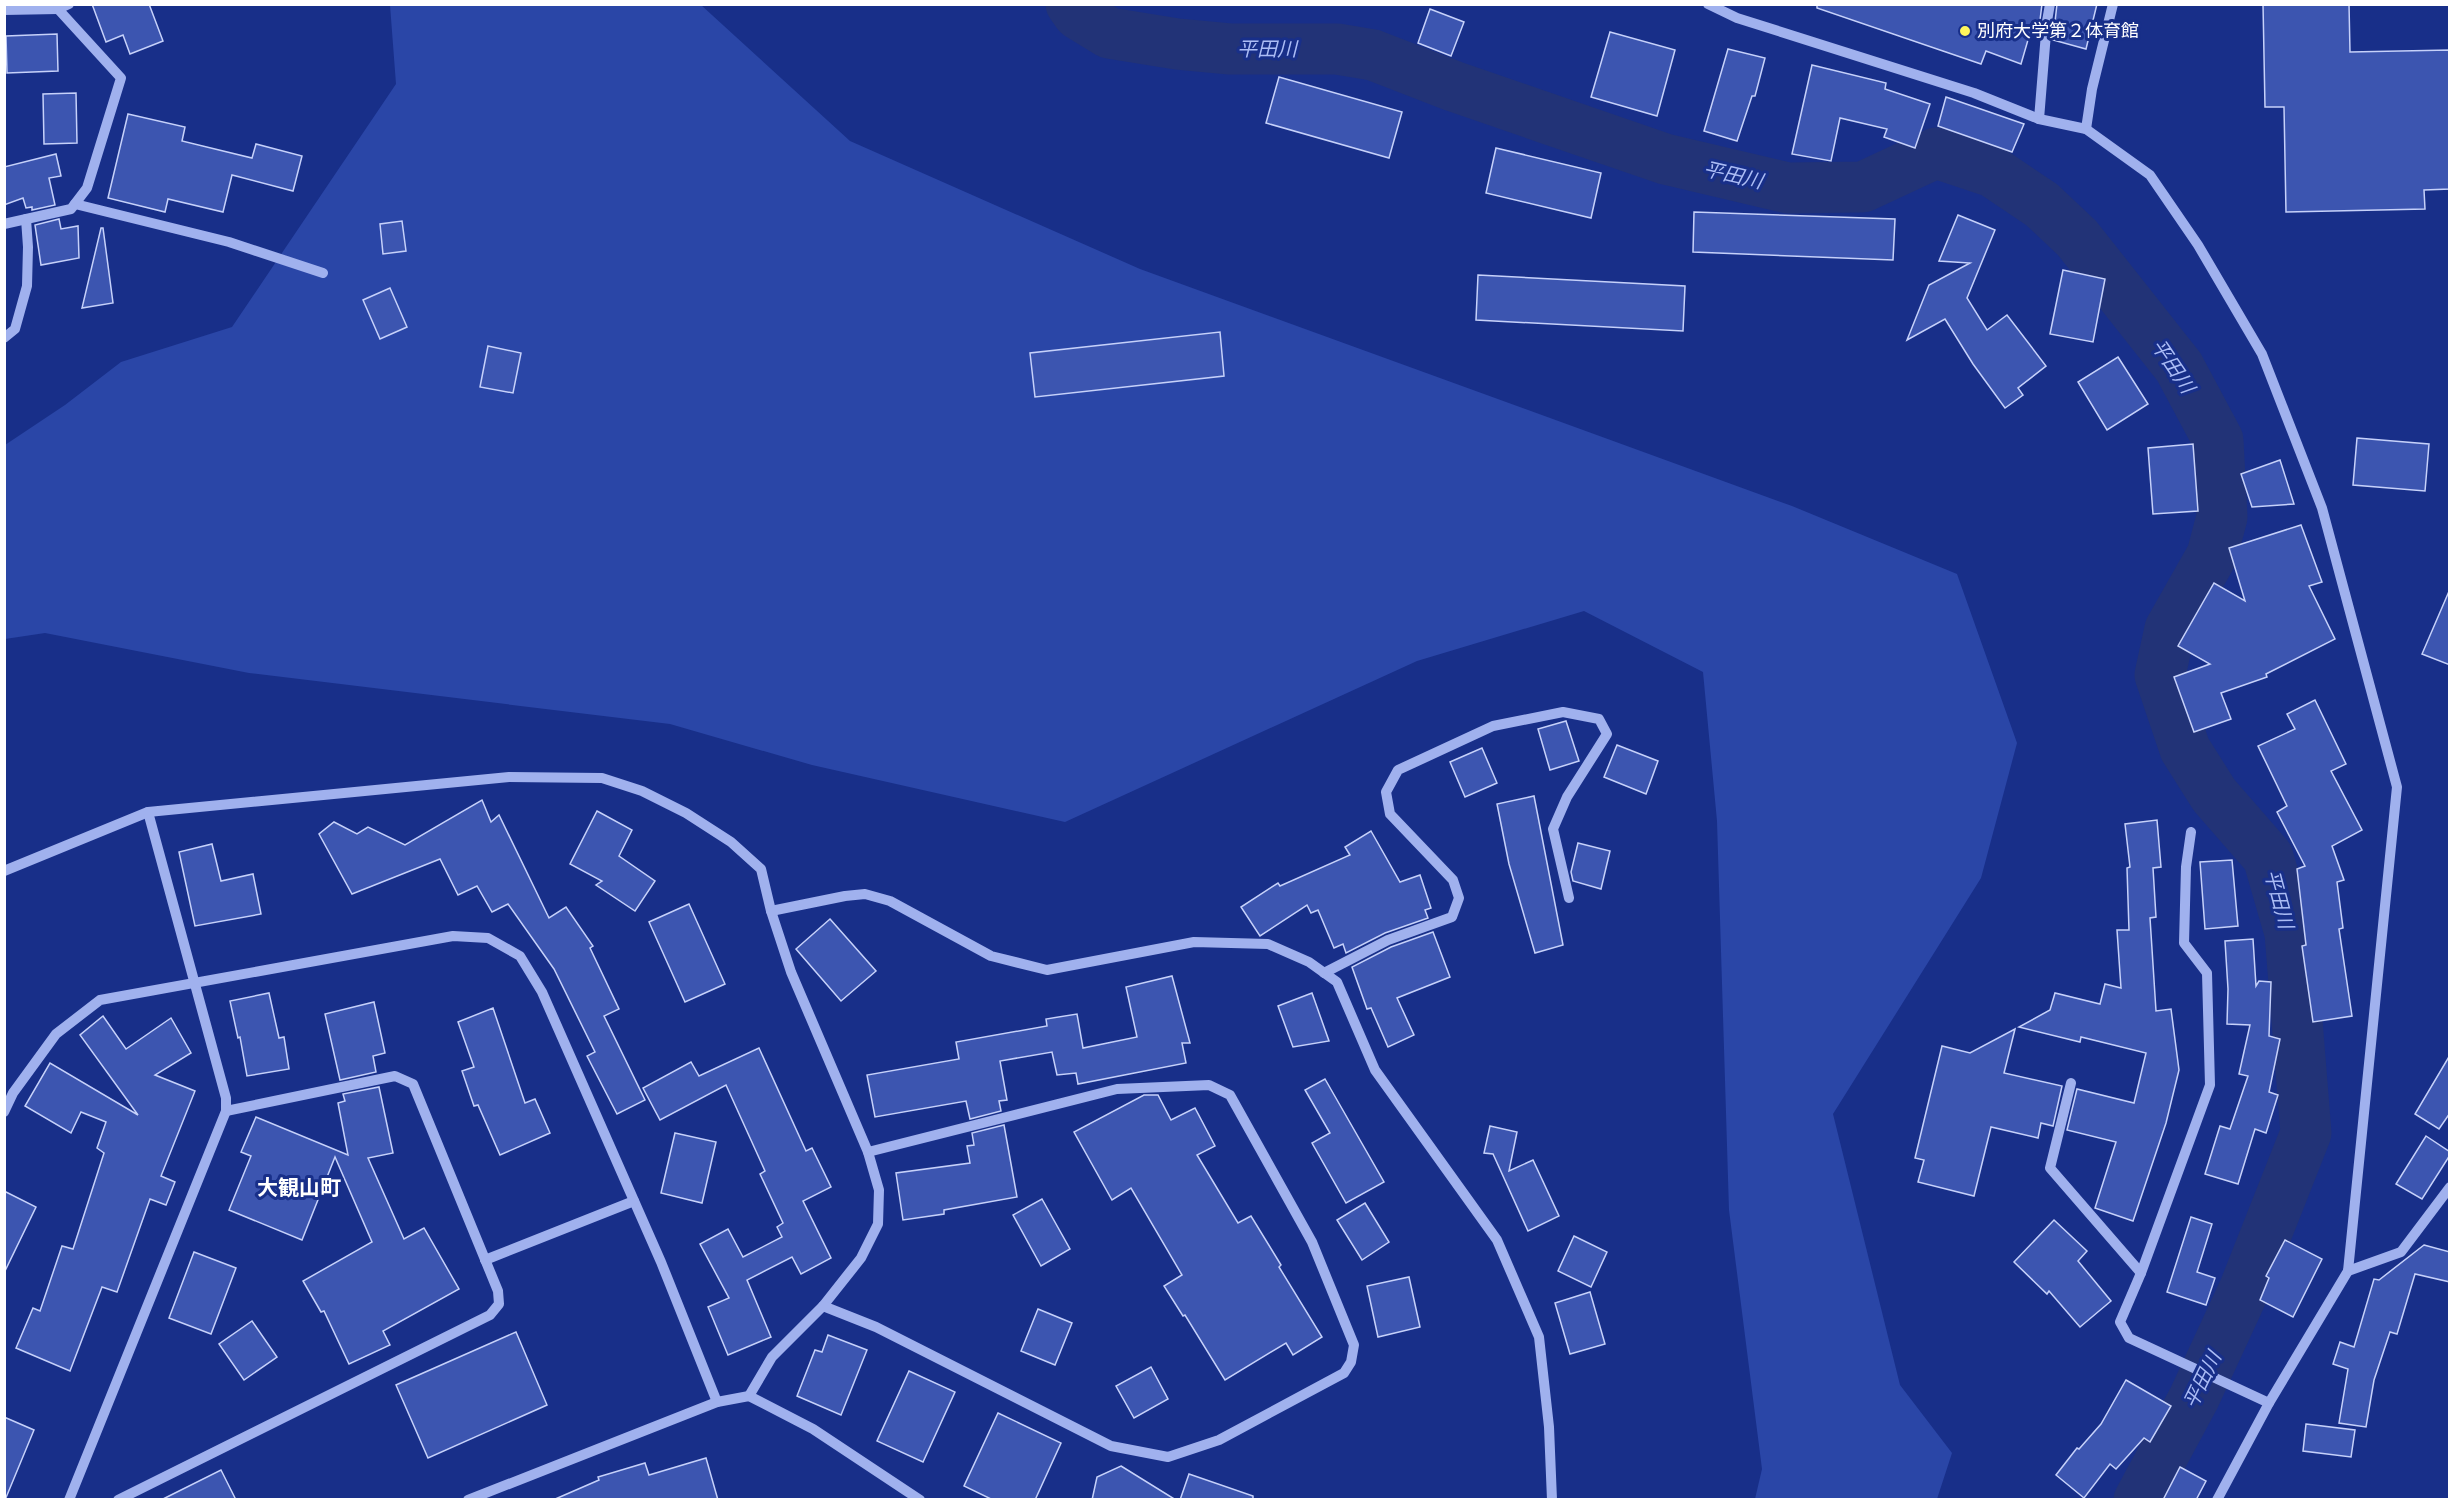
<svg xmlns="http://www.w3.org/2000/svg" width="2454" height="1504" font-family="Helvetica,'Noto Sans JP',sans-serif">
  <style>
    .green { fill: #2a46a7 }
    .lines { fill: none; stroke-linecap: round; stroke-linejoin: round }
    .river { stroke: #237; stroke-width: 51 }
    .building { fill: #3c55b0; stroke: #c6d1fa; stroke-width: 1.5 }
    .minor { stroke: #a0b1ee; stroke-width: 10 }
    .poi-dot { fill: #fff65c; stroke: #182f89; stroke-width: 2 }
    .labels { text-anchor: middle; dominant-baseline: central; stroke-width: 6; stroke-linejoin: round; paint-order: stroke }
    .poi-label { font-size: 18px; fill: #fff; stroke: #182f89; text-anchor: start }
    .water-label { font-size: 20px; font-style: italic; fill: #abbcf5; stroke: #182f89 }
    .quarter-label { font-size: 21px; font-weight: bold; fill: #fff; stroke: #182f89 }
  </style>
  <rect width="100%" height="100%" fill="#182f89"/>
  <path class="green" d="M390,5H701L850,141L1140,269L1792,506L1957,574L2017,743L1981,878L1833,1114L1900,1385L1952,1453L1937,1499H1755L1762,1469L1729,1210L1717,821L1703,672L1584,611L1417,661L1065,822L812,765L670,724L249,673L45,633L5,639V445L65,405L121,362L232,327L396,84Z"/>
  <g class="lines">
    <path class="river" d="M1071,4L1078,14L1109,33L1177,44L1230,49H1337L1373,55L1453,86L1665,159L1788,188L1863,187L1936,153L1993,172L2042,205L2077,238L2179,367L2218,440L2222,517L2212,555L2170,629L2160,675L2185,749L2214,795L2268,857L2290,933L2306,1133L2244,1290L2194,1398L2139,1500"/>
  </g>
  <g class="building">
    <path d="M92,4H149L163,41L130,54L123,35L106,42Z"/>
    <path d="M1817,4H2042L2038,36L2030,33L2021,64L1986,51L1981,64L1817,8Z"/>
    <path d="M2057,4H2097L2086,49L2053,40Z"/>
    <path d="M2263,4H2349L2350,52L2450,50V189L2424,190L2425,209L2286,212L2284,107H2265Z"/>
    <path d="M1430,9L1464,22L1451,56L1418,43Z"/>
    <path d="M1610,32L1675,50L1657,116L1591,97Z"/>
    <path d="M57,34L58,71L7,73L6,36Z"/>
    <path d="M1728,49L1765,58L1755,96H1752L1737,141L1704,131Z"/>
    <path d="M1812,65L1886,83L1885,89L1930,104L1915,148L1884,137L1887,129L1840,118L1831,161L1792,154Z"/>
    <path d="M1279,77L1402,112L1389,158L1266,123Z"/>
    <path d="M76,93L77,143L44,144L43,94Z"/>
    <path d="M1946,97L2024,124L2012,152L1938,126Z"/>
    <path d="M128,114L185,127L182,141L252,158L256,144L302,156L293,191L232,175L223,212L168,199L165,212L108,198Z"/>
    <path d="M1496,148L1601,173L1591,218L1486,193Z"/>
    <path d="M56,154L61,176L49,178L55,205L32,210V207L26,208L23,198L4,205V167Z"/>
    <path d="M1694,212L1895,219L1893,260L1693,252Z"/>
    <path d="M1958,215L1995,230L1967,298L1987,330L2007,315L2046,366L2018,388L2023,395L2005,408L1973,364L1945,319L1907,340L1929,285L1970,263L1939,261Z"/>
    <path d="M59,219L61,229L78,226L79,258L41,265L35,225Z"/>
    <path d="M402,221L406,251L383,254L380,224Z"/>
    <path d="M101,228H103L113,303L82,308Z"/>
    <path d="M2063,270L2105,279L2093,342L2050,334Z"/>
    <path d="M1478,275L1685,286L1683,331L1476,320Z"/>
    <path d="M390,288L407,327L380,339L363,300Z"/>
    <path d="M1220,332L1224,376L1035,397L1030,353Z"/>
    <path d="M488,346L521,353L513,393L480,387Z"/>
    <path d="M2118,357L2148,404L2107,430L2078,382Z"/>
    <path d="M2357,438L2429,444L2425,491L2353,485Z"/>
    <path d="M2193,444L2198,511L2153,514L2148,448Z"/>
    <path d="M2280,460L2294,504L2252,507L2241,474Z"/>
    <path d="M2301,525L2322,582L2309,586L2335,639L2266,674L2267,677L2221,693L2231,719L2194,732L2174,677L2210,664L2178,646L2214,583L2245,601L2229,548Z"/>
    <path d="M2450,589V665L2422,654Z"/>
    <path d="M2315,700L2346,764L2331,771L2362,830L2332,846L2344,880L2337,882L2343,928L2339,929L2352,1016L2313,1022L2302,946L2306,945L2297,869L2305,866L2277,812L2287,806L2258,746L2295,729L2287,714Z"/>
    <path d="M1566,721L1579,761L1550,770L1538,729Z"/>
    <path d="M1617,745L1658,761L1646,794L1604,777Z"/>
    <path d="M1482,748L1497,783L1465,797L1450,762Z"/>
    <path d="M1534,796L1563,945L1535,953L1509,864L1497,804Z"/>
    <path d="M482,800L491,822L499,815L549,918L566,907L593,946L590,948L619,1009L604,1016L645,1100L617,1114L587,1056L595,1052L554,969L508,904L492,912L477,886L458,895L440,859L352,894L319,834L334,822L357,834L368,827L405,845Z"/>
    <path d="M597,811L632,830L619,856L655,881L635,911L596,885L602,881L570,864Z"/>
    <path d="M2157,820L2161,867L2153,868L2156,917L2150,918L2156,1011L2171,1009L2179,1070L2166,1123L2133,1221L2095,1208L2116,1142L2067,1130L2077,1089L2134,1103L2146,1053L2081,1037L2080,1042L2019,1027L2050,1010L2055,993L2100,1004L2105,984L2121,988L2117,930H2129L2127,868L2130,867L2125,824Z"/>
    <path d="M1371,831L1400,882L1420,875L1431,908L1425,910L1428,918L1385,933L1346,953L1343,944L1334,948L1318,910L1311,913L1307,905L1260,936L1241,907L1278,883L1280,886L1350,855L1345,847Z"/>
    <path d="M1578,843L1610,851L1601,889L1573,881L1571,872Z"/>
    <path d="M212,844L221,881L253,874L261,914L195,926L179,852Z"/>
    <path d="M2232,860L2238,926L2205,929L2200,862Z"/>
    <path d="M689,904L725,984L685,1002L649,922Z"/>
    <path d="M830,919L876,971L841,1001L796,949Z"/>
    <path d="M1433,932L1450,977L1397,998L1414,1035L1388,1047L1371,1008L1367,1009L1352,967L1391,947Z"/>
    <path d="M2253,939L2256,986L2259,981L2271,982L2269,1036L2280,1039L2269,1092L2278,1095L2266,1133L2255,1129L2238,1184L2205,1174L2220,1126L2230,1129L2248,1076L2239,1074L2250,1025L2227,1024L2228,989L2225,941Z"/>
    <path d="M1172,976L1190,1043H1182L1186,1063L1078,1084L1076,1073L1057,1075L1052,1052L1000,1061L1007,1100L999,1101L1001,1111L970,1119L966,1101L875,1117L867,1075L959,1059L956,1042L1047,1026L1046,1019L1077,1014L1083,1048L1137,1037L1126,987Z"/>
    <path d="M269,993L279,1038L284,1037L289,1069L247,1076L240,1037L238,1038L230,1001Z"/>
    <path d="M1312,993L1329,1041L1293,1047L1278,1006Z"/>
    <path d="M374,1002L385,1053L373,1056L376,1072L340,1080L325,1014Z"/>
    <path d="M493,1008L525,1103L535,1099L550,1133L500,1155L478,1105L474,1106L462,1071L474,1067L458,1022Z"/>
    <path d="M103,1016L126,1049L171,1018L191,1053L155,1075L195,1091L161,1176L175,1182L166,1205L150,1199L117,1292L102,1287L70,1371L16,1348L33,1308L40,1311L62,1246L73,1249L104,1153L97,1148L106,1122L81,1112L71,1133L25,1106L50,1063L138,1115L80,1035Z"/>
    <path d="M2015,1029L2004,1073L2062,1086L2053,1126L2041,1123L2038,1138L1991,1127L1974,1196L1918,1182L1924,1160L1915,1158L1942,1046L1970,1053Z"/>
    <path d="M759,1048L806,1151L812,1148L831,1187L803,1201L831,1258L801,1274L792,1257L747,1280L771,1337L728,1355L708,1307L729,1298L700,1244L728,1229L743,1257L782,1237L777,1227L783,1223L760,1174L765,1171L726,1085L660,1120L643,1088L691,1062L699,1076Z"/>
    <path d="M2450,1055V1113L2439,1129L2415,1114Z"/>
    <path d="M1325,1079L1384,1182L1346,1203L1312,1143L1330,1133L1305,1090Z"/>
    <path d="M379,1087L393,1153L368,1158L404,1239L424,1228L459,1289L383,1331L390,1345L349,1364L324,1311L321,1312L303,1281L372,1242L335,1157L302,1240L229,1210L251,1156L241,1152L256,1117L348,1155L338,1103L345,1101L343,1094Z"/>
    <path d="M1144,1095H1158L1171,1120L1195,1108L1215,1146L1197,1155L1238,1223L1251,1216L1281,1265L1279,1267L1322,1337L1293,1355L1286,1343L1225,1380L1185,1315L1183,1316L1164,1286L1182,1275L1131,1188L1112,1200L1074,1132Z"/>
    <path d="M1004,1125L1017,1197L944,1210V1214L903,1220L896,1173L970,1163L967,1146L974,1145L972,1133Z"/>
    <path d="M1490,1126L1517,1132L1509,1171L1533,1160L1559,1216L1528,1231L1493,1154L1484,1153Z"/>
    <path d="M675,1133L716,1142L702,1203L661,1193Z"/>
    <path d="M2426,1136L2450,1152V1155L2422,1199L2396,1184Z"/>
    <path d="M4,1191L36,1207L4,1273Z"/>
    <path d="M1042,1199L1070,1249L1041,1266L1013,1215Z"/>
    <path d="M1365,1203L1389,1242L1362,1260L1337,1220Z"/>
    <path d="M2191,1217L2212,1224L2197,1272L2215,1278L2206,1305L2167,1292Z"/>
    <path d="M2054,1220L2087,1251L2078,1261L2111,1301L2080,1327L2049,1291L2047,1294L2014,1262Z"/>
    <path d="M1574,1236L1607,1252L1591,1287L1558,1271Z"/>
    <path d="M2285,1240L2322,1259L2293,1317L2260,1300L2269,1278L2266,1276Z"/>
    <path d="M2424,1245L2450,1252V1282L2415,1274L2397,1334L2390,1332L2374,1380L2366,1427L2339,1423L2348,1369L2333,1364L2340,1342L2354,1347L2374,1279L2379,1280Z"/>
    <path d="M194,1252L236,1268L211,1334L169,1318Z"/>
    <path d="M1409,1277L1420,1327L1378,1337L1367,1286Z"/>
    <path d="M1590,1292L1605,1344L1570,1354L1555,1303Z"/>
    <path d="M1038,1309L1072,1323L1055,1365L1021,1351Z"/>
    <path d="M252,1321L277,1357L244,1380L219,1344Z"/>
    <path d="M516,1332L547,1405L428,1458L396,1385Z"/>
    <path d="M828,1335L867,1350L841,1415L797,1396L815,1350L822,1352Z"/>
    <path d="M1151,1367L1168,1399L1134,1418L1116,1386Z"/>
    <path d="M909,1371L955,1392L923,1462L877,1441Z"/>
    <path d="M2126,1380L2171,1406L2150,1442L2144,1438L2116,1469L2110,1464L2084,1498L2056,1475L2077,1448L2079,1449L2101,1424Z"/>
    <path d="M998,1413L1061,1443L1035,1500H993L964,1486Z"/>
    <path d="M4,1417L34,1430L5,1500H4Z"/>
    <path d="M2306,1424L2355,1430L2351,1457L2303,1451Z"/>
    <path d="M706,1458L718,1500H553L599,1480L598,1477L645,1463L649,1475Z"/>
    <path d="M1121,1466L1176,1500H1092L1097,1477Z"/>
    <path d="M2180,1467L2206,1481L2196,1500H2163Z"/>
    <path d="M221,1470L236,1500H161Z"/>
    <path d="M1189,1474L1253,1496V1500H1180Z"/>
  </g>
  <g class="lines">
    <g class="minor">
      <path d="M1708,4L1737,18L1974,93L2039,119L2086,129L2150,175L2198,245L2262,354L2322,508L2397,787L2348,1271L2269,1403L2217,1500"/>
      <path d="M4,10L58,9L69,4"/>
      <path d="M2039,119L2047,21L2050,4"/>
      <path d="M2086,129L2092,89L2113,4"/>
      <path d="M75,204L229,242L323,273"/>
      <path d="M4,224L71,209L87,188L121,78L58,9"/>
      <path d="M4,338L15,329L27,286L28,247L26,219"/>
      <path d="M2191,832L2186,867L2184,943L2207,973L2210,1085L2141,1273L2120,1322L2129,1338L2269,1403"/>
      <path d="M4,871L148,812L509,777L602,778L642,791L686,813L731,842L761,869L771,911L791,972L868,1152L879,1190L878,1224L861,1258L823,1306L772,1357L749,1396"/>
      <path d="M771,911L845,896L865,894L890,901L991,956L1047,970L1194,942L1268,944L1309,962L1337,982L1375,1070L1497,1240L1539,1337L1549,1427L1552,1500"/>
      <path d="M1324,973L1388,940L1452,917L1459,898L1453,880L1390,814L1386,792L1398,770L1493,726L1563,712L1599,719L1607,734L1567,797L1553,829L1569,898"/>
      <path d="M2071,1083L2050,1168L2141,1273"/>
      <path d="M4,1112L13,1093L56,1034L100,1000L453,936L488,938L520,956L542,992L661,1262L717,1402"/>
      <path d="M485,1260L634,1201"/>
      <path d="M2348,1271L2401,1252L2450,1187"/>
      <path d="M823,1306L876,1327L1111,1446L1168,1457L1219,1440L1344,1373L1351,1362L1354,1345L1312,1242L1230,1095L1209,1085L1117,1089L868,1152"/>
      <path d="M69,1500L226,1111V1098L148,812"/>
      <path d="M118,1500L490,1315L499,1304L498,1291L413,1084L395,1076L226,1111"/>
      <path d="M468,1500L717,1402L749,1396L813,1429L920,1500"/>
    </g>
  </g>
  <circle class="poi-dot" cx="1965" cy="31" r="6"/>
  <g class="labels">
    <g class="poi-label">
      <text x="1977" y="31">別府大学第２体育館</text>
    </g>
    <g class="water-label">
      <text x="1267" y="49">平田川</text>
      <text transform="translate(1733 175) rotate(13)">平田川</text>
      <text transform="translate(2173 366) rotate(56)">平田川</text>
      <text transform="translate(2279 899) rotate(75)">平田川</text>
      <text transform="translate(2202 1380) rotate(-64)">平田川</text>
    </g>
    <g class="quarter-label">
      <text x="299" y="1187">大観山町</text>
    </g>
  </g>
  <rect width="2454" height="1504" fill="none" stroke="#ffffff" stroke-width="12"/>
</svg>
